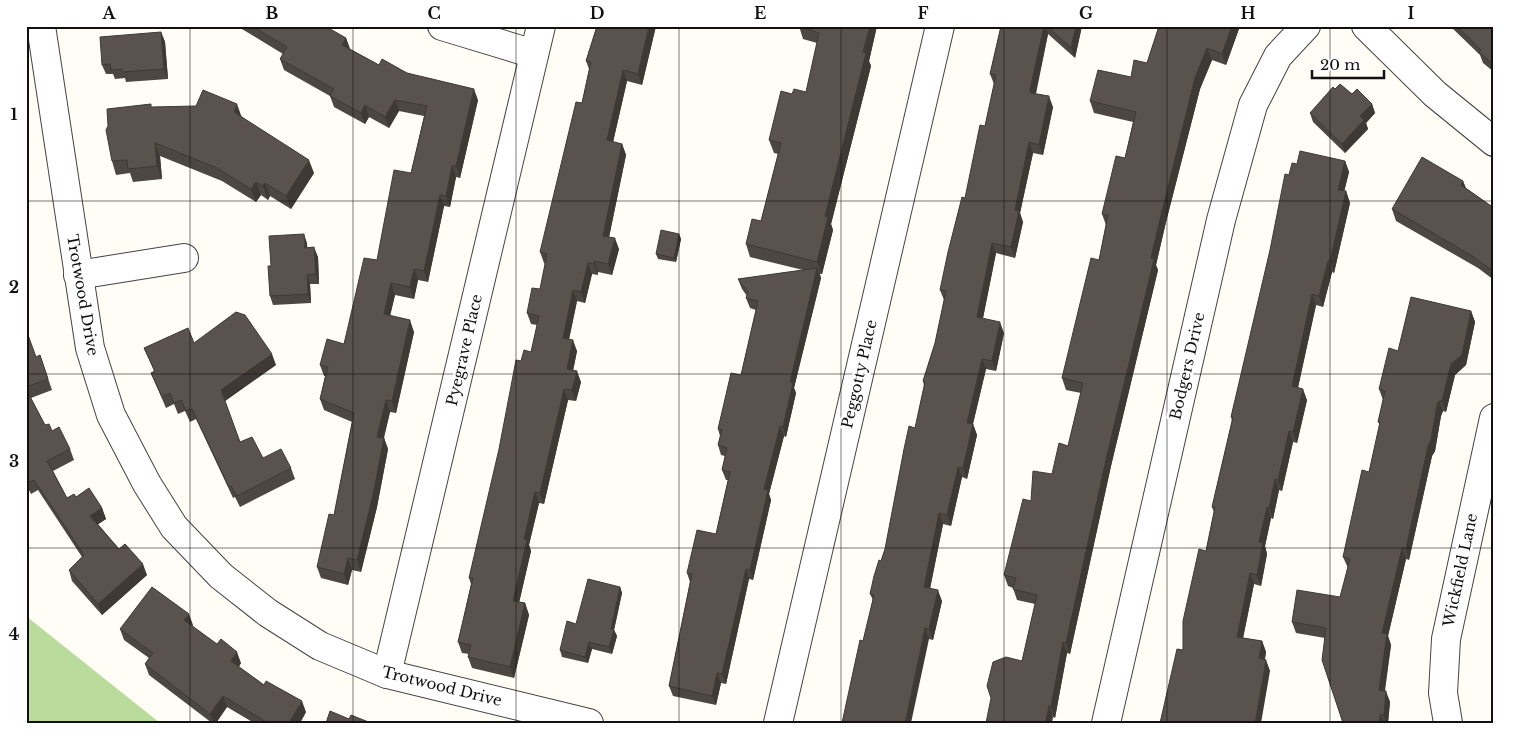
<svg xmlns="http://www.w3.org/2000/svg" width="1520" height="749" font-family="'Libre Baskerville',serif">
  <style>
    .forest { fill: #b9dc9c }
    .lines { fill: none; stroke-linecap: round; stroke-linejoin: round }
    .minor-casing { stroke: #444; stroke-width: 30 }
    .minor { stroke: #fff; stroke-width: 28 }
    .wall { fill: #4d4742 }
    .shaded-wall { fill: #3f3936 }
    .building { fill: #5a524d; stroke: #3f3936 }
    .grid { fill: none; stroke: #111; stroke-width: 1; stroke-opacity: 0.55 }
    .labels { text-anchor: middle; dominant-baseline: central; stroke-width: 5; stroke-linejoin: round; paint-order: stroke }
    .street-label { font-size: 15px; fill: #111; stroke: #fff }
    .neatline { fill: none; stroke: #111; stroke-width: 2 }
    .grid-label { font-size: 16px; text-anchor: middle; font-weight: bold; fill: #111 }
  </style>
  <rect width="100%" height="100%" fill="#fffdf5"/>
  <path class="forest" d="M26,616L160,723H26Z"/>
  <g class="lines">
    <g class="minor-casing">
      <g id="minor">
        <path d="M41,26L90,348L111,415L147,484L174,527L221,576L268,613L320,646L387,674L589,723"/>
        <path d="M442,26L534,54"/>
        <path d="M1366,26L1435,94L1494,142"/>
        <path d="M78,275L184,258"/>
        <path d="M387,674L541,26"/>
        <path d="M778,723L940,26"/>
        <path d="M1106,723L1221,220L1253,105L1278,56L1306,26"/>
        <path d="M1448,723L1443,693L1446,639L1494,418"/>
      </g>
    </g>
    <use href="#minor" class="minor"/>
  </g>
  <g class="wall">
    <path d="M237,26H320L346,38L350,49L379,65L407,73L478,100L460,178L456,177L450,207L444,206L428,282L418,280L414,299L395,295L390,315L414,332L396,413L390,412L384,438L388,449L377,507L361,572L352,570L348,585L321,578L317,567L334,515L352,422L324,410L320,399L325,376H324L320,365L344,344L411,173L424,116L399,111L389,128L369,117L365,124L334,107L330,96L284,70L280,59L283,54Z"/>
    <path d="M597,26H656L642,85L627,81L613,142L622,144L626,155L609,237L619,249L612,275L598,272V275L592,274L585,303L577,301L569,339L577,351L573,371L581,382L576,401L568,400L544,504L539,503L529,545L531,551L519,602L525,603L529,615L514,678L472,668L468,657L469,654L462,653L458,642L471,584L469,578L521,361L531,352L537,325L531,324L527,313L540,289L545,264L544,263L540,252L582,103L589,69L586,61Z"/>
    <path d="M799,26H877L869,61L871,66L831,224L833,230L822,274H820L821,278L794,388L796,393L786,437L784,436L769,494L771,500L753,580L749,579L726,684L721,683L716,705L673,696L669,686L690,582L687,573L716,534L728,480H726L722,470L725,456L721,455L718,445L720,436L718,429L741,375L756,310L750,308L746,298L747,296L742,289L738,279L803,270L750,257L746,244L761,221L778,154L774,153L769,140L792,94L806,92L817,43L803,39Z"/>
    <path d="M1001,26H1082L1075,58L1048,34L1036,94L1053,107L1043,155L1033,153L1020,213L1023,222L1015,258L996,253L983,318L1004,333L996,371L986,369L973,424L977,435L967,479L962,477L951,526L943,524L930,589L942,601L933,640L929,639L863,641L873,600L870,594L885,549L915,428L924,386L923,381L935,343L944,300L940,290L985,126L994,84L990,74Z"/>
    <path d="M1159,26H1240L1226,65L1212,60L1200,89L1166,222L1156,265L1158,270L1111,466L1070,654L1067,653L1055,718L1053,717L1022,661L1035,604L1017,600L1013,588L1008,586L1004,575L1031,501L1052,474L1068,446L1081,393L1066,390L1062,378L1099,260L1106,225L1102,214L1125,158L1133,122L1094,113L1090,101L1131,77L1147,63Z"/>
    <path d="M1450,26H1494V72L1483,63L1480,55Z"/>
    <path d="M161,32L165,42L168,79L126,82L125,78L115,79L113,74H106L102,65Z"/>
    <path d="M1335,89L1352,94L1372,104L1375,113L1366,123L1368,129L1345,153L1313,122L1310,113Z"/>
    <path d="M152,107L242,118L314,173L291,209L270,196L268,200L261,195L256,202L222,181L160,156L162,179L133,182L130,173L116,175L112,161Z"/>
    <path d="M1345,161L1349,172L1344,191H1346L1350,203L1334,273L1332,272L1323,307L1316,305L1298,387L1307,400L1297,443L1293,442L1282,491L1279,490L1273,519L1271,518L1265,546L1267,554L1261,586L1254,584L1243,638L1262,641L1266,652L1265,659L1270,671L1183,650L1206,551L1214,512L1212,507L1232,421L1231,417L1289,175L1297,164Z"/>
    <path d="M1463,181L1466,188L1494,208V280L1478,268L1396,221L1392,209Z"/>
    <path d="M679,234L681,239L676,262L658,259L656,254Z"/>
    <path d="M307,243V248L318,257L319,284H310L311,303L273,305L270,296L271,266Z"/>
    <path d="M26,299L29,317H26Z"/>
    <path d="M1471,311L1475,322L1466,365L1455,375L1446,412L1443,411L1441,416L1435,451L1432,456L1409,560L1406,559L1388,636L1391,645L1385,691L1390,702L1388,723H1343L1325,638L1296,633L1292,622L1340,597L1348,568L1343,557L1369,472L1380,425L1378,422L1383,400L1379,389L1398,351Z"/>
    <path d="M26,336L36,357L40,355L52,390L31,398L45,425L52,431L70,449L74,460L53,471L67,498L76,497L102,508L106,519L98,524L119,549L147,575L102,615L72,581L69,570L82,557L38,490L31,494L26,484Z"/>
    <path d="M194,343L276,365L225,401L240,442L263,458L291,468L295,479L240,507L235,497L233,498L196,419L190,422L185,411L178,414L174,404L166,408L151,373L154,371L144,348Z"/>
    <path d="M620,587L622,593L614,630L617,636L612,654L592,649L588,663L562,657L560,650L576,624Z"/>
    <path d="M193,625L192,626L241,663L239,667L264,685L306,712L300,723H254L227,707L216,723H212L149,675L145,664L149,658L124,640L120,629Z"/>
  </g>
  <g class="shaded-wall">
    <path d="M649,26H656L642,85L638,74Z"/>
    <path d="M870,26H877L869,61L871,66L831,224L833,230L822,274L817,262L825,216Z"/>
    <path d="M1044,26H1045L1048,34L1034,100L1030,90Z"/>
    <path d="M1076,26H1082L1075,58L1071,48Z"/>
    <path d="M1232,26H1240L1226,65L1222,54Z"/>
    <path d="M161,32L165,42L168,79L164,69Z"/>
    <path d="M346,38L350,49L342,45Z"/>
    <path d="M1207,48L1212,60L1200,89L1166,222L1156,265L1158,270L1111,466L1070,654L1066,643L1107,455L1162,211L1195,78Z"/>
    <path d="M623,70L627,81L611,151L607,140Z"/>
    <path d="M474,89L478,100L460,178L456,166Z"/>
    <path d="M1049,96L1053,107L1043,155L1039,145Z"/>
    <path d="M395,100L399,111L389,128L385,117Z"/>
    <path d="M237,104L242,118L234,112Z"/>
    <path d="M1372,104L1375,113L1366,123L1368,129L1345,153L1342,144L1360,116Z"/>
    <path d="M365,105L369,117L365,124L361,113Z"/>
    <path d="M1029,142L1033,153L1020,213L1023,222L1015,258L1011,247L1015,210Z"/>
    <path d="M155,143L160,156L162,179L157,166Z"/>
    <path d="M622,144L626,155L607,247L603,236Z"/>
    <path d="M309,160L314,173L291,209L286,196Z"/>
    <path d="M1345,161L1349,172L1342,201L1338,190Z"/>
    <path d="M452,166L456,177L450,207L446,196Z"/>
    <path d="M1463,181L1467,192L1461,185Z"/>
    <path d="M256,182L261,195L256,202L251,189Z"/>
    <path d="M265,183L270,196L268,200L263,186Z"/>
    <path d="M1346,191L1350,203L1334,273L1330,261Z"/>
    <path d="M440,195L444,206L428,282L424,271Z"/>
    <path d="M304,234L307,243L308,257L305,248Z"/>
    <path d="M679,234L681,239L676,262L674,258Z"/>
    <path d="M615,238L619,249L612,275L608,264Z"/>
    <path d="M992,243L996,253L981,328L977,317Z"/>
    <path d="M314,247L318,257L319,284L316,274Z"/>
    <path d="M594,261L598,272V275L594,264Z"/>
    <path d="M1328,261L1332,272L1323,307L1319,296Z"/>
    <path d="M588,263L592,274L585,303L581,292Z"/>
    <path d="M817,268L821,278L794,388L796,393L786,437L783,427L790,382Z"/>
    <path d="M414,269L418,280L414,299L410,287Z"/>
    <path d="M307,275L310,284L311,303L308,294Z"/>
    <path d="M391,283L395,295L388,325L384,314Z"/>
    <path d="M573,290L577,301L567,349L563,338Z"/>
    <path d="M1312,294L1316,305L1296,397L1292,386Z"/>
    <path d="M26,299L29,317L26,308Z"/>
    <path d="M1471,311L1475,322L1466,365L1455,375L1446,412L1442,401L1451,364Z"/>
    <path d="M410,320L414,332L396,413L392,401Z"/>
    <path d="M1000,322L1004,333L996,371L992,361Z"/>
    <path d="M573,340L577,351L571,380L567,369Z"/>
    <path d="M272,354L276,365L225,401L221,390Z"/>
    <path d="M982,359L986,369L971,432L973,424L977,435L967,479L963,468L967,423Z"/>
    <path d="M577,371L581,382L576,401L572,390Z"/>
    <path d="M564,389L568,400L544,504L540,493Z"/>
    <path d="M1303,389L1307,400L1297,443L1293,432Z"/>
    <path d="M386,400L390,412L381,448L377,437Z"/>
    <path d="M1439,401L1443,411L1441,416L1435,451L1432,456L1409,560L1406,549L1437,405Z"/>
    <path d="M780,426L784,436L769,494L771,500L753,580L750,570L764,489Z"/>
    <path d="M1289,431L1293,442L1282,491L1278,480Z"/>
    <path d="M384,438L388,449L377,507L361,572L357,560Z"/>
    <path d="M958,467L962,477L951,526L947,515Z"/>
    <path d="M1275,479L1279,490L1273,519L1269,508Z"/>
    <path d="M535,492L539,503L529,545L531,551L517,612L513,601L524,539Z"/>
    <path d="M1267,507L1271,518L1265,546L1267,554L1261,586L1257,575L1259,542Z"/>
    <path d="M102,508L106,519L94,527L90,516Z"/>
    <path d="M939,513L943,524L928,598L924,587Z"/>
    <path d="M1402,548L1406,559L1388,636L1391,645L1383,701L1379,690L1382,633Z"/>
    <path d="M348,558L352,570L348,585L344,574Z"/>
    <path d="M143,564L147,575L102,615L98,604Z"/>
    <path d="M746,569L749,579L726,684L722,674Z"/>
    <path d="M1250,573L1254,584L1241,648L1237,637Z"/>
    <path d="M620,587L622,593L614,630L617,636L612,654L609,647L611,629Z"/>
    <path d="M938,590L942,601L933,640L929,629Z"/>
    <path d="M525,603L529,615L514,678L510,667Z"/>
    <path d="M189,614L193,625L188,632L184,620Z"/>
    <path d="M925,628L929,639L911,723H905Z"/>
    <path d="M1262,641L1266,652L1263,669L1259,658Z"/>
    <path d="M589,642L592,649L588,663L585,657Z"/>
    <path d="M1063,642L1067,653L1055,718L1051,706Z"/>
    <path d="M237,652L241,663L235,672L231,661Z"/>
    <path d="M1266,660L1270,671L1261,723H1255Z"/>
    <path d="M717,673L721,683L716,705L712,696Z"/>
    <path d="M1386,691L1390,702L1388,723H1386L1384,715Z"/>
    <path d="M223,696L227,707L216,723H214L210,714Z"/>
    <path d="M302,701L306,712L300,723H289Z"/>
    <path d="M1049,706L1053,717L1052,723H1045Z"/>
    <path d="M1380,715L1383,723H1380Z"/>
  </g>
  <g class="building">
    <path d="M252,26H320L322,28L323,26H325L346,38L342,45L379,65L382,59L407,73L474,89L456,166H452L446,196L440,195L424,271L414,269L410,287L391,283L384,314L410,320L392,401L386,400L377,437L384,438L373,495L357,560L348,558L344,574L317,567L329,514L334,515L354,413L320,399L328,367L320,365L327,339L344,344L364,258L377,260L394,170L411,173L427,106L395,100L385,117L365,105L361,113L330,96L334,89L280,59L287,47Z"/>
    <path d="M597,26H649L638,74L623,70L607,140L622,144L603,236L615,238L608,264L594,261V264L588,263L581,292L573,290L563,338L573,340L567,369L577,371L572,390L564,389L540,493L535,492L524,539L527,540L513,601L525,603L510,667L468,657L471,645L458,642L473,578H469L499,449L516,360L521,361L524,350L531,352L539,316L527,313L532,288L540,289L547,254L540,252L576,102L582,103L591,62L586,61Z"/>
    <path d="M799,26H870L863,52L866,53L825,216L828,217L817,262L746,244L752,219L761,221L781,143L769,140L781,91L792,94L794,89L806,92L819,33Z"/>
    <path d="M1001,26H1044L1030,90L1031,93L1049,96L1039,145L1029,142L1015,210L1019,211L1011,247L992,243L977,317L1000,322L992,361L982,359L967,423L973,424L963,468L958,467L947,515L939,513L924,587L938,590L929,629L925,628L905,723H842L860,640L863,641L874,595L870,594L874,576L879,560L881,561L885,549L904,449L909,426L915,428L925,382L923,381L935,343L946,291L940,290L948,252L962,197L965,198L980,125L985,126L996,75L990,74Z"/>
    <path d="M1047,26H1076L1071,48Z"/>
    <path d="M1159,26H1232L1222,54L1207,48L1195,78L1162,211L1151,258L1154,259L1107,455L1066,643L1063,642L1051,706H1049L1045,723H986L991,698L987,686L993,662L1006,657L1022,661L1037,595L1013,589L1016,578L1004,575L1023,499L1031,501L1033,471L1052,474L1059,443L1068,446L1083,383L1062,378L1091,258L1099,260L1108,215L1102,214L1116,156L1125,158L1136,112L1090,101L1098,70L1131,77L1134,60L1147,63Z"/>
    <path d="M1457,26H1494V65L1479,52L1481,50Z"/>
    <path d="M161,32L164,69L122,72V69L111,70L110,64L102,65L100,37Z"/>
    <path d="M1340,84L1352,94L1357,89L1372,104L1360,116L1364,120L1342,144L1310,113L1333,87L1335,89Z"/>
    <path d="M203,90L237,104L234,112L309,160L286,196L265,183L263,186L256,182L251,189L217,168L155,143L157,166L128,169L127,160L112,161L106,130L108,126L107,109L151,104V107L196,106Z"/>
    <path d="M1300,151L1345,161L1338,190L1346,191L1330,261H1328L1319,296L1312,294L1292,386L1303,389L1293,432L1289,431L1278,480L1275,479L1269,508L1267,507L1259,542L1263,543L1257,575L1250,573L1237,637L1262,641L1259,658L1266,660L1255,723H1160L1177,649L1183,650V621L1199,549L1206,551L1215,507H1212L1233,417H1231L1270,250L1285,174L1289,175L1292,163L1297,164Z"/>
    <path d="M1422,157L1463,181L1461,185L1494,208V272L1474,257L1392,209Z"/>
    <path d="M661,230L679,234L674,258L656,254Z"/>
    <path d="M304,234L305,248L314,247L316,274L307,275L308,294L270,296L268,266H271L269,236Z"/>
    <path d="M817,268L790,382L793,383L783,427L780,426L764,489L768,490L750,570L746,569L722,674L717,673L712,696L669,686L692,574L687,573L697,530L716,534L730,472L722,470L727,448L718,445L722,430L718,429L731,373L741,375L758,301L746,298L748,292L738,279Z"/>
    <path d="M1411,297L1471,311L1462,355L1451,364L1442,401H1439L1437,405L1431,440L1428,446L1406,549L1402,548L1382,633L1387,634L1379,690L1386,691L1384,715H1380V723H1343L1322,660L1326,628L1292,622L1297,590L1340,597L1350,559L1343,557L1362,470L1369,472L1380,422H1378L1385,391L1379,389L1389,348L1398,351Z"/>
    <path d="M236,312L245,315L272,354L221,390L240,442L252,437L263,458L281,449L291,468L237,496L231,486L229,487L192,409L186,411L181,400L174,403L170,393L162,397L151,373L155,371L144,348L188,328L194,343Z"/>
    <path d="M28,335L36,357L40,355L48,379L26,387V336Z"/>
    <path d="M26,389L45,425L49,424L52,431L59,427L70,449L47,461L67,498L74,494L76,497L89,488L102,508L90,516L119,549L125,544L143,564L98,604L69,570L84,555L34,480L27,483L26,481Z"/>
    <path d="M588,579L620,587L611,629L614,630L609,647L589,642L585,657L560,650L567,621L576,624Z"/>
    <path d="M152,587L189,614L184,620L217,644L221,639L237,652L231,661L264,685L266,681L302,701L289,723H268L223,696L210,714L145,664L153,653L120,629Z"/>
    <path d="M330,711L349,719L351,715L371,723H326Z"/>
  </g>
  <path class="grid" d="M190,26V723M353,26V723M516,26V723M679,26V723M841,26V723M1004,26V723M1167,26V723M1330,26V723M26,201H1494M26,374H1494M26,548H1494"/>
  <g class="labels">
    <g class="street-label">
      <text transform="translate(83 295) rotate(80)">Trotwood Drive</text>
      <text transform="translate(464 350) rotate(-77)">Pyegrave Place</text>
      <text transform="translate(1187 366) rotate(-77)">Bodgers Drive</text>
      <text transform="translate(859 374) rotate(-77)">Peggotty Place</text>
      <text transform="translate(1460 570) rotate(-78)">Wickfield Lane</text>
      <text transform="translate(442 686) rotate(14)">Trotwood Drive</text>
    </g>
  </g>
  <rect width="1520" height="749" fill="none" stroke="#ffffff" stroke-width="55"/>
  <path d="M1312 70v8h72v-8" fill="none" stroke="#111111" stroke-width="2.5"/>
  <text x="1320" y="70" font-size="15" fill="#111111" stroke="#ffffff" stroke-width="4" paint-order="stroke">20 m</text>
  <rect x="28" y="28" width="1464" height="694" class="neatline"/>
  <g class="grid-label">
    <text x="109" y="19">A</text>
    <text x="272" y="19">B</text>
    <text x="434" y="19">C</text>
    <text x="597" y="19">D</text>
    <text x="760" y="19">E</text>
    <text x="923" y="19">F</text>
    <text x="1086" y="19">G</text>
    <text x="1248" y="19">H</text>
    <text x="1411" y="19">I</text>
    <text x="14" y="120">1</text>
    <text x="14" y="293">2</text>
    <text x="14" y="467">3</text>
    <text x="14" y="640">4</text>
  </g>
</svg>
